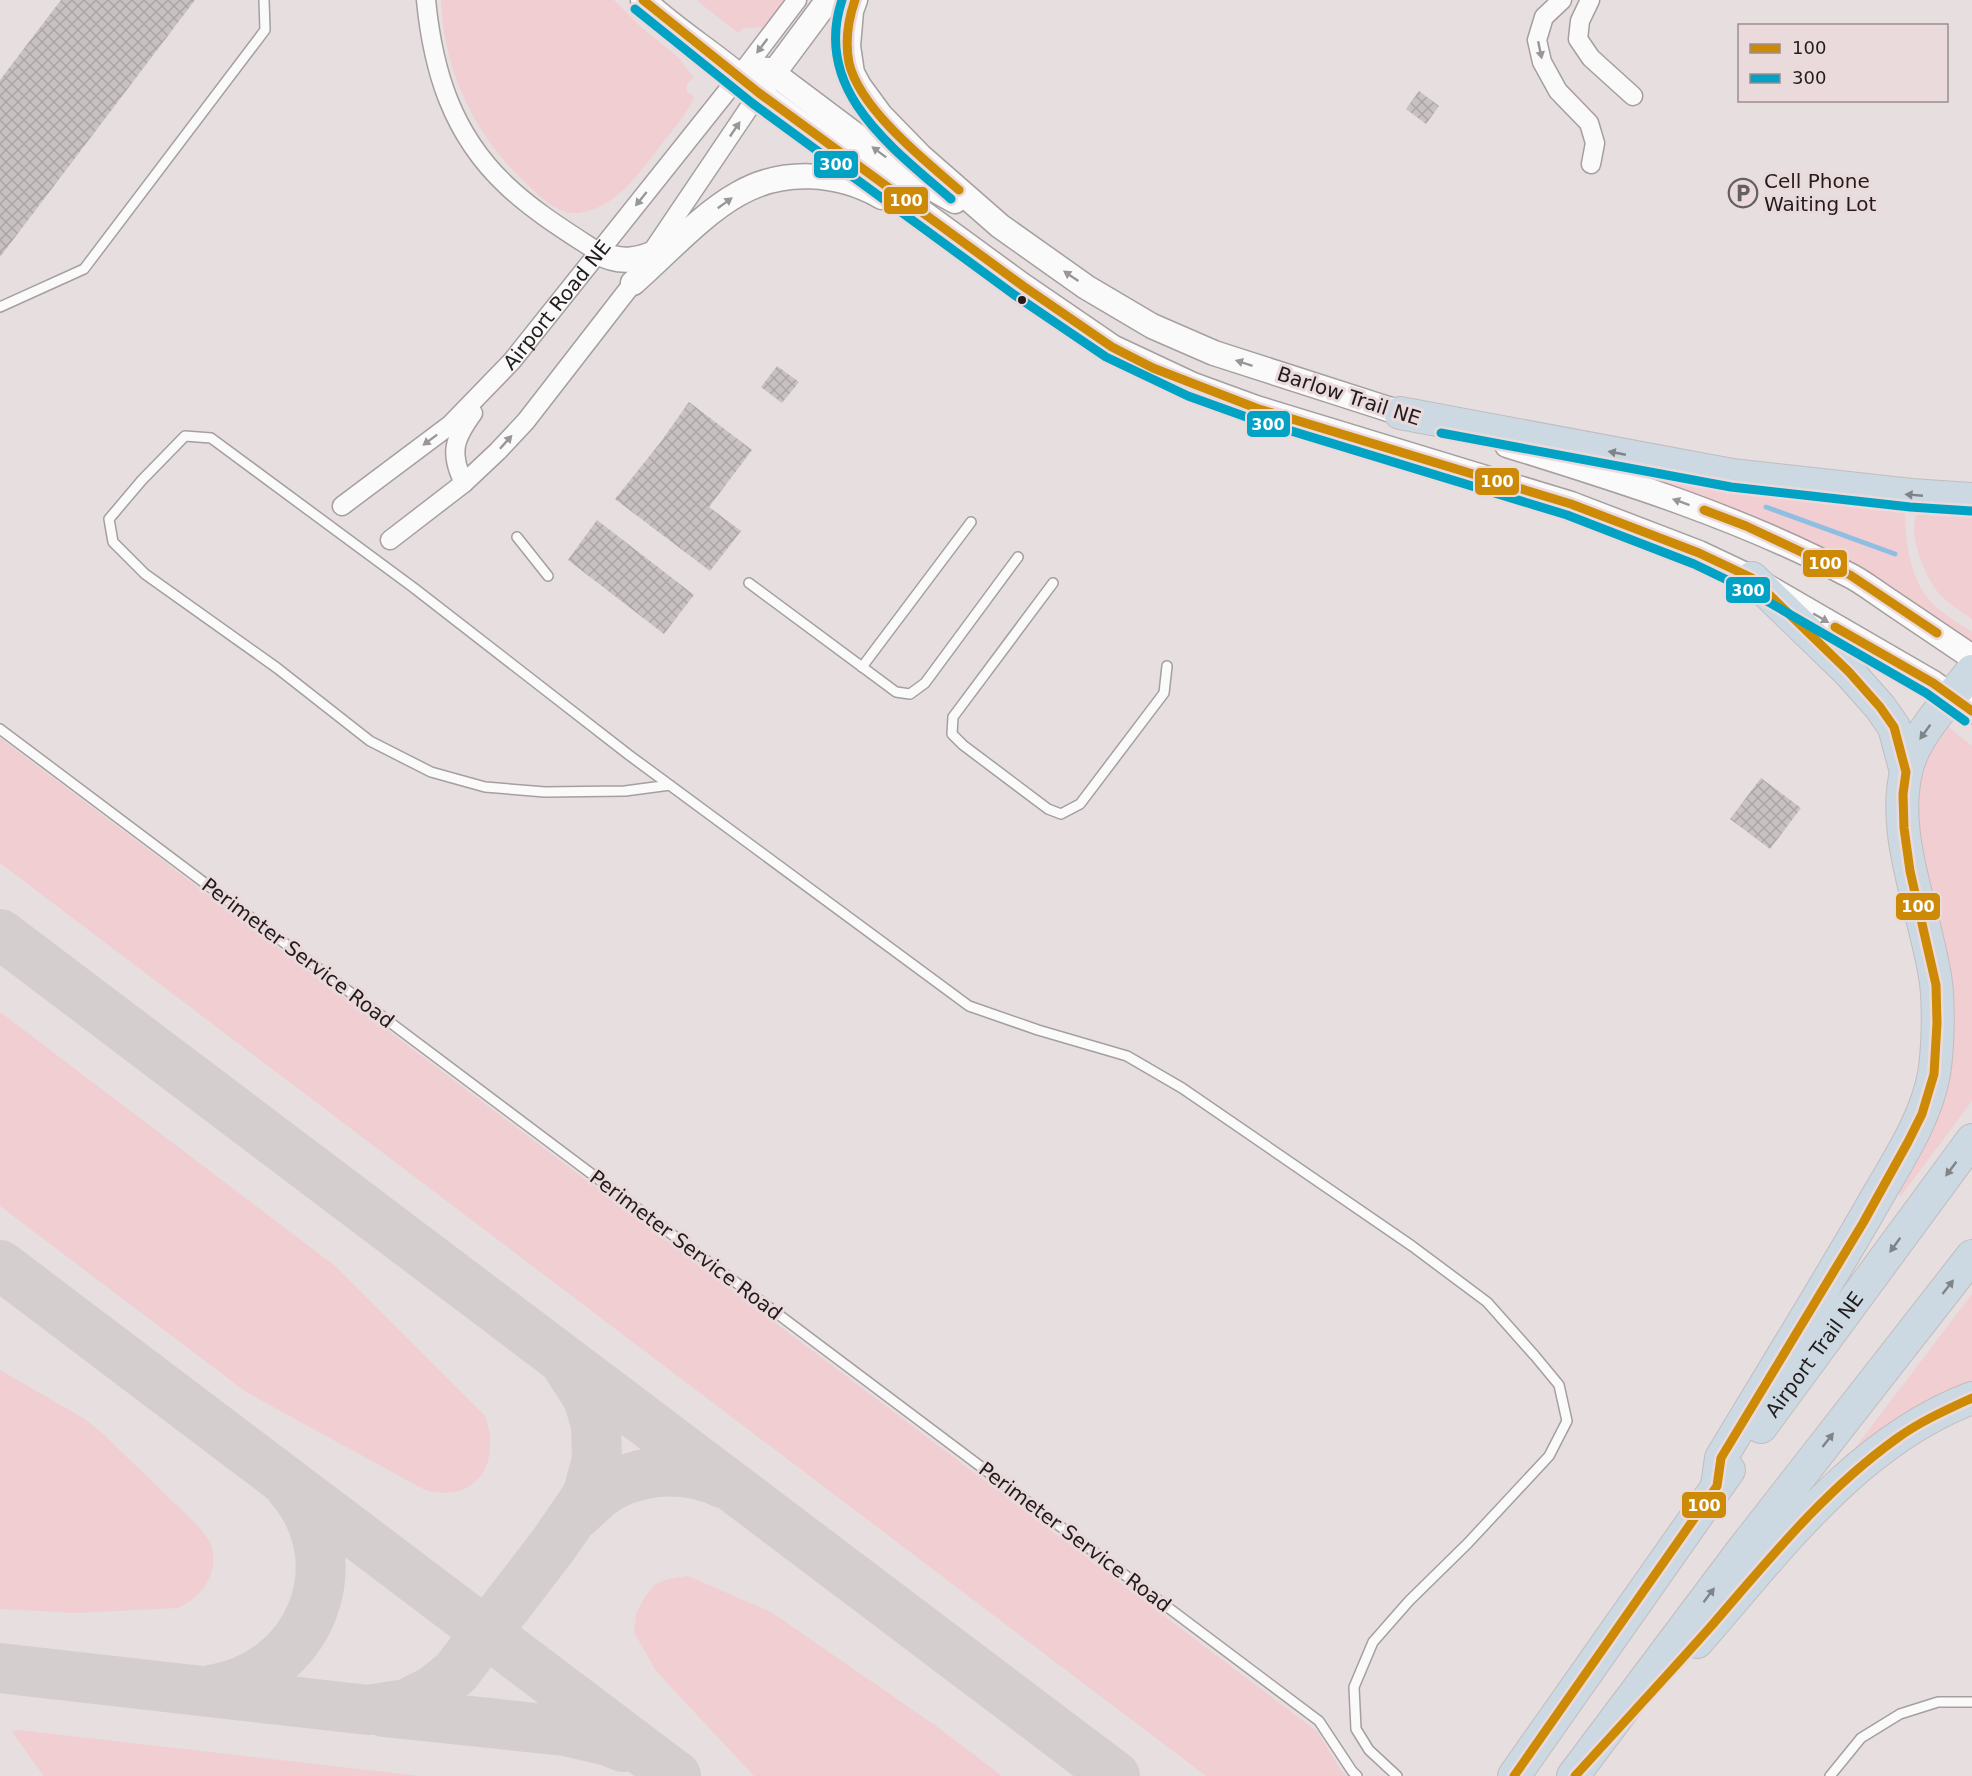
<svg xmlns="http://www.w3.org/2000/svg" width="1972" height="1776" font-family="'DejaVu Sans',sans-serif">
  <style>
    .green { fill: #f1ced2 }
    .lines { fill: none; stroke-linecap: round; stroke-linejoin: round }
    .stream { stroke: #8fbee3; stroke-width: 5 }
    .taxiway { stroke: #d4cecf; stroke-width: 50 }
    .building { fill: url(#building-cross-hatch) }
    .service-casing { stroke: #a59f9f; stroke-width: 12 }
    .minor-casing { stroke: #a59f9f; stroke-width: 21 }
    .secondary-casing { stroke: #a59f9f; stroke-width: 27 }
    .motorway-casing { stroke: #c1bdbe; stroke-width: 34 }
    .service { stroke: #fbfafa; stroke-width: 9 }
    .minor { stroke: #fbfafa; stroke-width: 18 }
    .secondary { stroke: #fbfafa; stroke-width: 24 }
    .motorway { stroke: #ccd9e2; stroke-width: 32 }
    .bus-1-casing { stroke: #eadadc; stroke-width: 14 }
    .bus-2-casing { stroke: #eadadc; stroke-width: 14 }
    .bus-1 { stroke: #cc8a06; stroke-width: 9 }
    .bus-2 { stroke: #02a2c5; stroke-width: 9 }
    .oneway { fill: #999696 }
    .oneway2 { fill: #7f8489 }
    .bus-dot { fill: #211b1c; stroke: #eadadc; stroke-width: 2 }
    .labels { text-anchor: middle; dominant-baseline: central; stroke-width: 6; stroke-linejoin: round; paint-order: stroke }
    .poi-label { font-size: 20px; fill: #211b1c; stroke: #eadadc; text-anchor: start }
    .street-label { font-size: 20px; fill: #211b1c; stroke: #eadadc }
    .line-badge { stroke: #eadadc; stroke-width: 2 }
    .badge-label { font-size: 16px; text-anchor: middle; font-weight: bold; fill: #fff }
  </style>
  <defs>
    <pattern id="building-cross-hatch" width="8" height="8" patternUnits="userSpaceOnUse" patternTransform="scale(1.5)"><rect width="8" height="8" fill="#c7c1c2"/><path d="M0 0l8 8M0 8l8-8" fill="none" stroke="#aba5a6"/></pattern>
  </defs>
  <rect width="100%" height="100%" fill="#e6dedf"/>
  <g class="green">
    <path d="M441,0H614L641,27L679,58L694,78L687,83V93H690L694,98C685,118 667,136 654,154C635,179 612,210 577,213C558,214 543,199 530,187C476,138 444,74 441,0Z"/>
    <path d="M696,0H785L765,27L743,28L738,33Z"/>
    <path d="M1602,464L1905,509C1905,543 1910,584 1937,608C1948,617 1961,625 1972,632V642Z"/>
    <path d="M1921,508L1972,513V619C1961,611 1947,603 1938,592C1925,576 1903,526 1921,508Z"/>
    <path d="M1947,726L1972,746V1101L1901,1196L1894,1191L1922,1142L1929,900L1913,792L1927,752Z"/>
    <path d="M0,738L1318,1732L1340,1769L1347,1776H1206L0,863Z"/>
    <path d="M0,1012L335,1266L485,1416C502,1463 476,1504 425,1490L246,1392L0,1206Z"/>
    <path d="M1972,1294V1384L1861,1452L1855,1448Z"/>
    <path d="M0,1370L83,1418L100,1431L199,1527C203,1533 210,1540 212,1547C218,1575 202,1598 177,1608L76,1613L0,1609Z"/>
    <path d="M688,1576L771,1612L936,1726L1002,1776H754L656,1671L634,1632L636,1614L644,1598L654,1585L668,1579Z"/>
    <path d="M18,1730L420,1776H44L12,1732Z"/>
  </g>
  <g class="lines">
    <path class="stream" d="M1766,507L1895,554"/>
    <g class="taxiway">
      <path d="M0,934L1115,1776"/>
      <path d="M0,1265L676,1776"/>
      <path d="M577,1514C588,1504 600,1491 613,1485C647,1468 688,1467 722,1483"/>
      <path d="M0,1668L368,1710L406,1704L434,1690L456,1672L554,1544L587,1496L597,1460L596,1425L588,1398L568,1367"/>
      <path d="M211,1690C309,1675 356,1564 290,1487"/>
      <path d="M384,1712L565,1731L608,1741L624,1747"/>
    </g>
  </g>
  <g class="building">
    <path d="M61,0H195L0,257V80Z"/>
    <path d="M1419,91L1439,106L1426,124L1406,109Z"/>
    <path d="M777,366L799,382L782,403L761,387Z"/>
    <path d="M689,402L752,450L709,507L741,531L710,571L615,499L660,443Z"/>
    <path d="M597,520L694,595L664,634L568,560Z"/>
    <path d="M1761,778L1801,808L1770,849L1730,819Z"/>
  </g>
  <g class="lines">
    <g class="service-casing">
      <g id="service">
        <path d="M0,307L84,269L265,30L264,0"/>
        <path d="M517,537L548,576"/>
        <path d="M749,583L896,692L910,694L925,683L1018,557"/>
        <path d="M1053,583L953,717L952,734L963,745L1048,809L1061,814L1080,804L1164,693L1167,666"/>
        <path d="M862,667L971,522"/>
        <path d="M0,729L1319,1721L1352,1771L1357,1776"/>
        <path d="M670,785L625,791L545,792L485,787L431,772L370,741L277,668L145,574L113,542L109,519L142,480L185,436L211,438L414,588L629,755L969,1006L1038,1030L1127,1056L1182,1088L1412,1246L1487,1302L1535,1356L1559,1385L1567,1421L1549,1456L1468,1543L1409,1601L1373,1642L1354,1687L1356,1729L1369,1750L1397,1776"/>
        <path d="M1830,1776L1861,1738L1900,1714L1938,1702H1972"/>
      </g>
    </g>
    <g class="minor-casing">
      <g id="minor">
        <path d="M426,0C433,71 452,134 506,185C533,211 566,231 598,252"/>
        <path d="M1562,0L1544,17L1537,40L1542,62L1558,91L1589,123L1595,143L1591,164"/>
        <path d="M1590,0L1580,21L1578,39L1591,58L1633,96"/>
        <path d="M464,483C449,453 454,439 473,413"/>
        <path id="s1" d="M342,506L450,425L512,361L740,75L797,0"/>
        <path d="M390,540L464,483L498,451L526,421L633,283L649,256L759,93"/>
      </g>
    </g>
    <g class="secondary-casing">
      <g id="secondary">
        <path d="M643,0C679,34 723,59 759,93L1023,286L1112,347L1193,385L1256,408L1571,504L1699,553L1752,578L1933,683L1972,711"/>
        <path d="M855,0L851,11L848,46L852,73L859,86L881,116L920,156L1000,226L1086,287L1152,326L1214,353L1416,418"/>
        <path d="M740,75L754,69L769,70L910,176L955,201"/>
        <path d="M764,86L828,0"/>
        <path d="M598,252C621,265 641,260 663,249"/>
        <path d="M633,283C665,255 702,214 738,194C783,168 838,172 882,197"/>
        <path d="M1507,445C1623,481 1739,517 1847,574C1862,581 1875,592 1889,601C1917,620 1944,638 1972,657"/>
      </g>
    </g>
    <g class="motorway-casing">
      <g id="motorway">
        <path d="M1400,413L1732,475L1911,495L1972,499"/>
        <path d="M1752,578L1849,672L1880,707L1894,727L1906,772"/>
        <path id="s2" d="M1761,1427L1972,1140"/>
        <path d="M1717,1486L1721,1458C1773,1371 1827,1285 1877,1197C1899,1159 1926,1118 1934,1074C1938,1049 1939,1008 1936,983C1927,914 1884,824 1911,756C1924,725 1951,698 1972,671"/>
        <path d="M1697,1642C1776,1552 1855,1442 1972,1398"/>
        <path d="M1514,1776L1729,1470"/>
        <path d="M1573,1776L1741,1552L1972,1256"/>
      </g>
    </g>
    <use href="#service" class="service"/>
    <use href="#minor" class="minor"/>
    <use href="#secondary" class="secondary"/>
    <use href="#motorway" class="motorway"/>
    <g class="bus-1-casing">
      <g id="bus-1">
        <path d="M643,0L759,93L1023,286L1112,347L1153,368L1256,408L1571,504L1699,553L1752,578L1849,672L1880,707L1894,727L1906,772L1903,794L1904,828L1910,871L1936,985L1937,1023L1934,1074L1922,1114L1908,1142L1863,1223L1721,1458L1717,1486L1514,1776"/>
        <path d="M855,0C848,20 845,42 849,63C860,109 924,160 959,190"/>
        <path d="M1704,510L1746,526L1850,575L1937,633"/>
        <path d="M1835,627L1933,683L1972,711"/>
        <path d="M1575,1776C1621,1725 1668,1675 1713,1624C1770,1558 1825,1490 1896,1439C1919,1422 1946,1410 1972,1398"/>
      </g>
    </g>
    <g class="bus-2-casing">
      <g id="bus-2">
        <path d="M842,0C812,90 891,147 951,199"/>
        <path d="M635,9L752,103L1016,296L1106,357L1188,396L1252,419L1567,515L1694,564L1746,589L1926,693L1965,721"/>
        <path d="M1441,433L1731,487L1910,507L1971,511"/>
      </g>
    </g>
    <use href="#bus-1" class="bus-1"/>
    <use href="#bus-2" class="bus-2"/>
  </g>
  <defs><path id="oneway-solid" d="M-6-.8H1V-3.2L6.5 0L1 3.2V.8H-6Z" transform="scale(1.5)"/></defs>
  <g class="oneway">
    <use href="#oneway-solid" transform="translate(762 46) rotate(127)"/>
    <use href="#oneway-solid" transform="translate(1540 50) rotate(78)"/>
    <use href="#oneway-solid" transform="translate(735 129) rotate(-56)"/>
    <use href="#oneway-solid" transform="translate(879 152) rotate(-143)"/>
    <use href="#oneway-solid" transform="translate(641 199) rotate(129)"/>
    <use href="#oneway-solid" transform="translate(725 203) rotate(-36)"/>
    <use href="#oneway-solid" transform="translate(1071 276) rotate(-146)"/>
    <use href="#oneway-solid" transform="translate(1244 363) rotate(-162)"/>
    <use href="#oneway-solid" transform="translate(430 440) rotate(143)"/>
    <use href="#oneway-solid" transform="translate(506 442) rotate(-48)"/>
    <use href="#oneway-solid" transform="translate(1681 502) rotate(-160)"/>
    <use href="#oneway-solid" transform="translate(1821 618) rotate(30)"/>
  </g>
  <g class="oneway2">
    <use href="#oneway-solid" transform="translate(1617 453) rotate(-169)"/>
    <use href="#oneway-solid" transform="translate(1914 495) rotate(-175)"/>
    <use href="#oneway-solid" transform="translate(1925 732) rotate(126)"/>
    <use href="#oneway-solid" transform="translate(1951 1169) rotate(127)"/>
    <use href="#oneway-solid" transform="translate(1895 1245) rotate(126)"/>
    <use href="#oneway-solid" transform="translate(1948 1287) rotate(-52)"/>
    <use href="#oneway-solid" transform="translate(1828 1440) rotate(-52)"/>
    <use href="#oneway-solid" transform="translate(1709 1595) rotate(-53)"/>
  </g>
  <defs>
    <g id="parking-ring" transform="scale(1.5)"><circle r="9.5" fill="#eadadc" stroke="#665f60" stroke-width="1.5"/><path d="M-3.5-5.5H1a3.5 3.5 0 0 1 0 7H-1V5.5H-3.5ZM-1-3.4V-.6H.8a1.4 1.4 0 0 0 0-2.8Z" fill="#665f60"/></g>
  </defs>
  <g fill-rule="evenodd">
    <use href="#parking-ring" x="1743" y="193"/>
  </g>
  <circle class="bus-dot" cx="1022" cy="300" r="5"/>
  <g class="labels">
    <g class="poi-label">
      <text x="1764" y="181">Cell Phone<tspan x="1764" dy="23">Waiting Lot</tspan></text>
    </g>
    <g class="street-label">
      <text stroke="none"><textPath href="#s1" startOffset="296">Airport Road NE</textPath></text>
      <text transform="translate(1349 396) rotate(18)">Barlow Trail NE</text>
      <text transform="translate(298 953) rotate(37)">Perimeter Service Road</text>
      <text transform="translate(686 1245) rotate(37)">Perimeter Service Road</text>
      <text stroke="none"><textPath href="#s2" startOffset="90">Airport Trail NE</textPath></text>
      <text transform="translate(1075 1537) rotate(37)">Perimeter Service Road</text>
    </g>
  </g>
  <g class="line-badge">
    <rect x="813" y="150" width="46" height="29" rx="6" fill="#02a2c5"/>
    <rect x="883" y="186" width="46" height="29" rx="6" fill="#cc8a06"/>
    <rect x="1246" y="410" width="45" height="28" rx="6" fill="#02a2c5"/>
    <rect x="1474" y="467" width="46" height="29" rx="6" fill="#cc8a06"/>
    <rect x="1802" y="549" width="46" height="29" rx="6" fill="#cc8a06"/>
    <rect x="1725" y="576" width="46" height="28" rx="6" fill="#02a2c5"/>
    <rect x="1895" y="892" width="46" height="29" rx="6" fill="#cc8a06"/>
    <rect x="1681" y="1491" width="46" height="28" rx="6" fill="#cc8a06"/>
  </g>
  <g class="badge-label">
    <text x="836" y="170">300</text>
    <text x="906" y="206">100</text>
    <text x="1268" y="430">300</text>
    <text x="1497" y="487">100</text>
    <text x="1825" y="569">100</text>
    <text x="1748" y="596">300</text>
    <text x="1918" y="912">100</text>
    <text x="1704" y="1511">100</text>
  </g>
  <rect x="1738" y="24" width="210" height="78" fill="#eadadc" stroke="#9a8e8f" stroke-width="1.5"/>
  <rect x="1750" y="44" width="30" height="9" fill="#cc8a06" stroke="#9a8e8f" stroke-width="1.5"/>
  <text x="1792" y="54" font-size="18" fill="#211b1c">100</text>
  <rect x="1750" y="74" width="30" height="9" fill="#02a2c5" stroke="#9a8e8f" stroke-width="1.5"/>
  <text x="1792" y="84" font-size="18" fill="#211b1c">300</text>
</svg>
